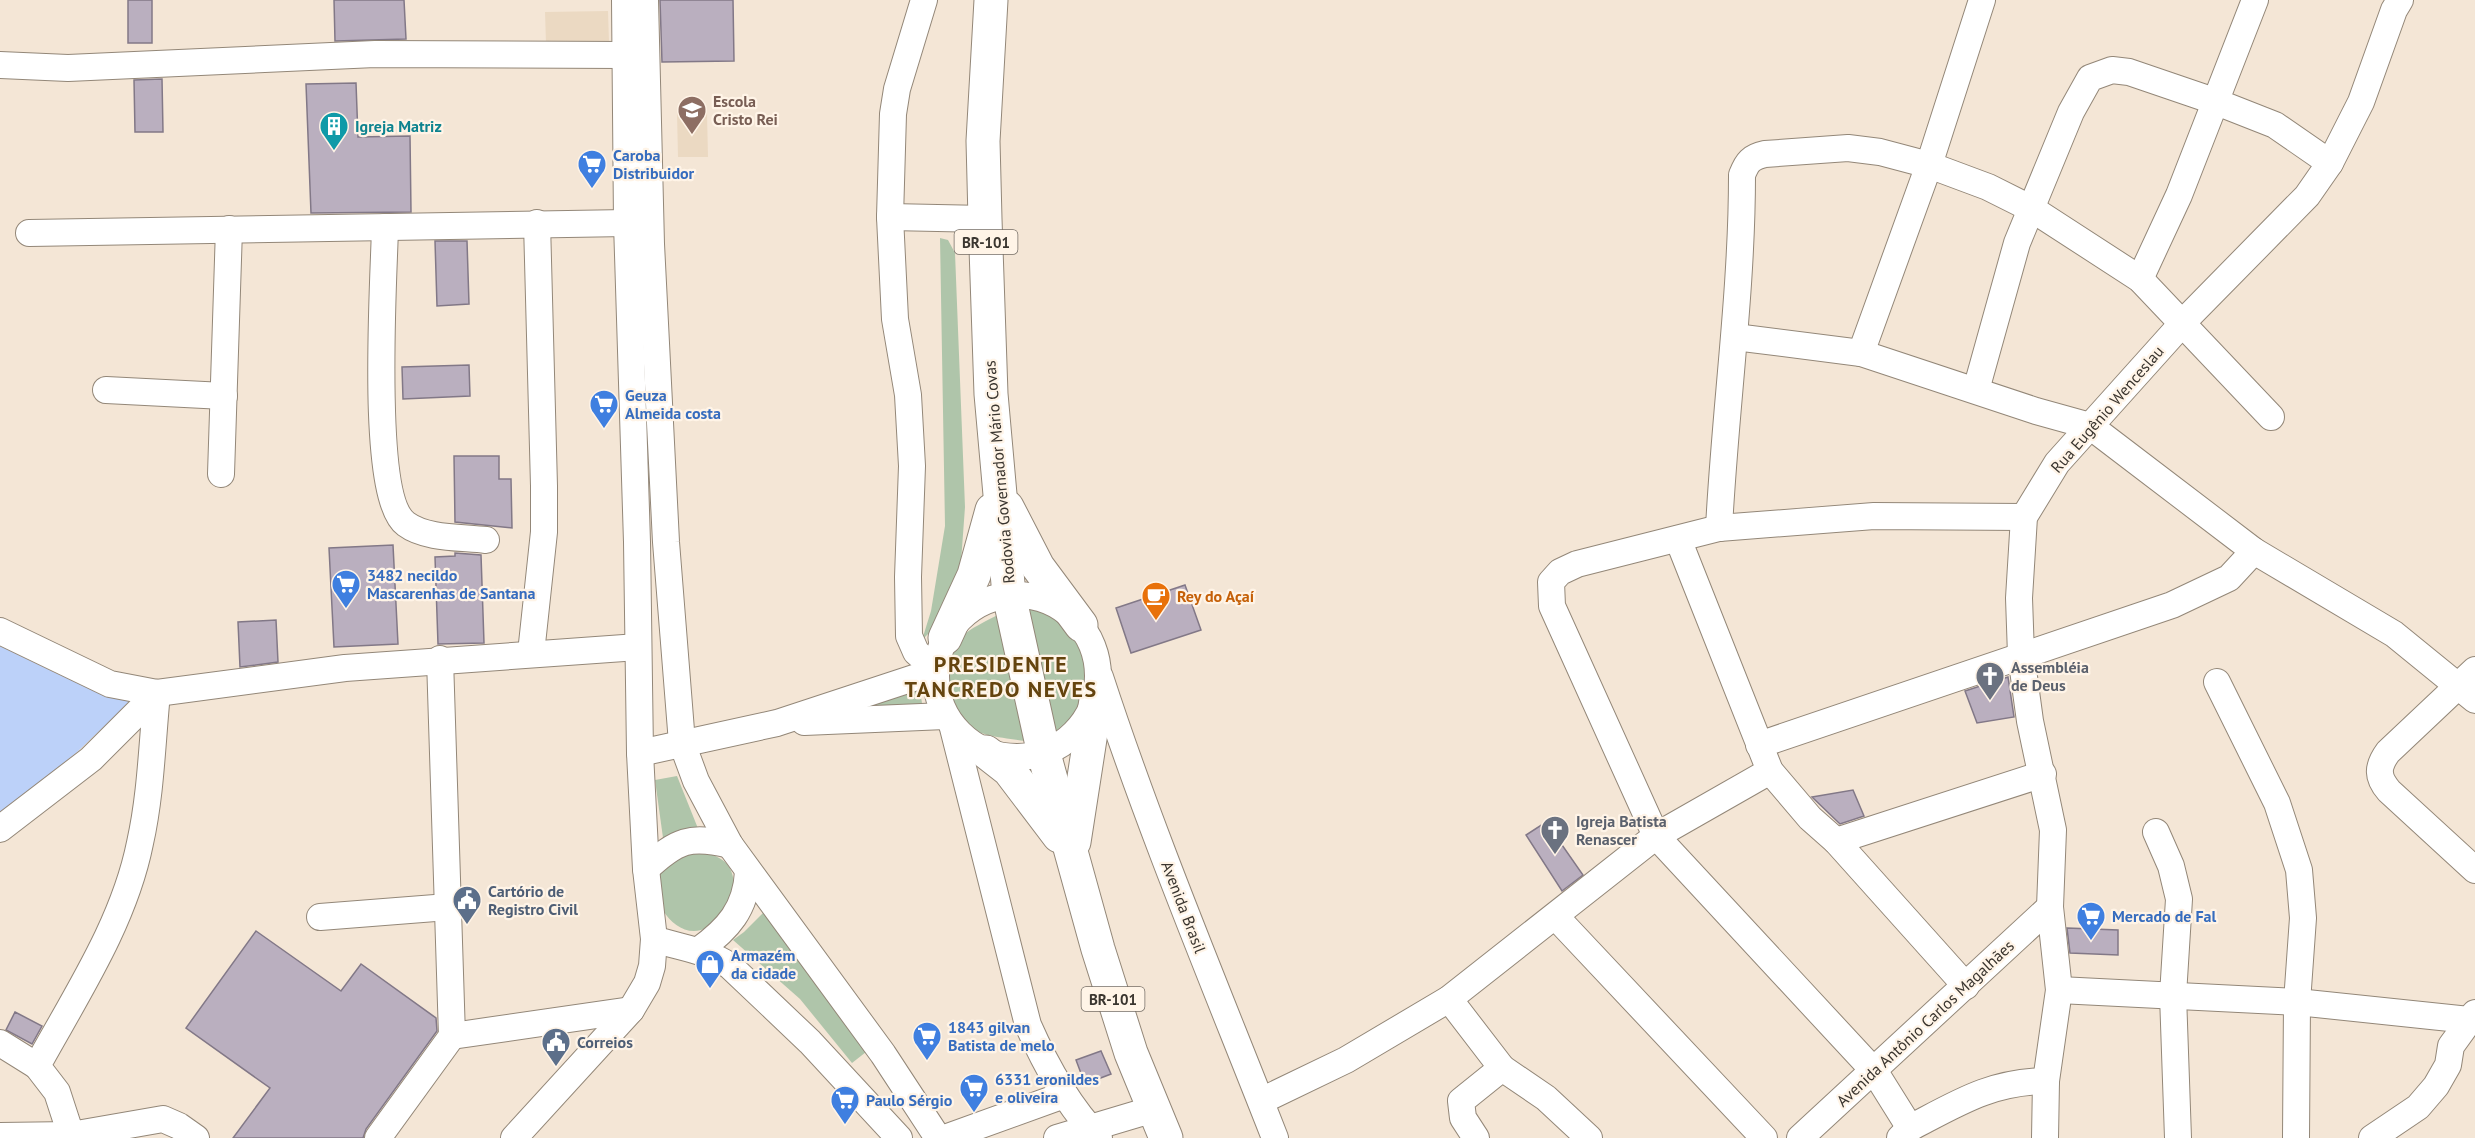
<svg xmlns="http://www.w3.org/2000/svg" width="2475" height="1138" font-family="'PT Sans',sans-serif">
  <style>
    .built { fill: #ebd9c2 }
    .green { fill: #afc5aa }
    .water { fill: #bcd1f9 }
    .building { fill: #baafbf; stroke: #827887; stroke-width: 1.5 }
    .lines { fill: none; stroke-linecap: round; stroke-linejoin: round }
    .street-casing { stroke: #938778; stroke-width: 28 }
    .highway-casing { stroke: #938778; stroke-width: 35 }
    .street { stroke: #fff; stroke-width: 26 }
    .highway { stroke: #fff; stroke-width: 33 }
    .labels { text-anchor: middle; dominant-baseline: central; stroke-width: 4.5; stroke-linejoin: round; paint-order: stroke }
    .shield { fill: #fff4e7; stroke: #756e66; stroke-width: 1.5 }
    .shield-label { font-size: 15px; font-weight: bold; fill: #3a352f }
    .education-label { font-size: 16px; font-weight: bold; fill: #785e54; stroke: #fff4e7; text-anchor: start }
    .culture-label { font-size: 16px; font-weight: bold; fill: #0d838f; stroke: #fff4e7; text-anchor: start }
    .shop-label { font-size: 16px; font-weight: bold; fill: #366cbe; stroke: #fff4e7; text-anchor: start }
    .street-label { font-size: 16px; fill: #3a352f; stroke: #fff4e7 }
    .food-label { font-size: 16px; font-weight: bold; fill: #c56008; stroke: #fff4e7; text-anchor: start }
    .worship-label { font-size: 16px; font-weight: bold; fill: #5b616d; stroke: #fff4e7; text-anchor: start }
    .service-label { font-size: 16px; font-weight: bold; fill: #4e5e75; stroke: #fff4e7; text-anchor: start }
    .district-label { font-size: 22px; font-weight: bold; letter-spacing: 1.5px; fill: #65440e; stroke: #fff4e7 }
  </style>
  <rect width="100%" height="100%" fill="#f4e6d6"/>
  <g class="built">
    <path d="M608,11L609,43L546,44L545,12Z"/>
    <path d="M677,113H707L708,157H678Z"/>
  </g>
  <g class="green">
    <path d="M940,238L948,240L955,253L965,507L961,562L943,619L922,640L931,611L945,526Z"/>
    <path d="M1023,610C1029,610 1036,609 1042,610C1090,621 1109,686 1075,721C1070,727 1059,731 1051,735Z"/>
    <path d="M999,614L1025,741C1006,738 975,736 960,722C936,701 939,659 960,638C970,628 987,621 999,614Z"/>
    <path d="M913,689L920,691L923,709L822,714Z"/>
    <path d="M677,776L699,831L664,845L655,780Z"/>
    <path d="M693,849C729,858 735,864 735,902C727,910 718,922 708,927C678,945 646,899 659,872C664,863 684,855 693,849Z"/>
    <path d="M764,912L866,1052L852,1063L800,999L733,940L744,932Z"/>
  </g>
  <path class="water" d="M0,646L60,675L131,701L76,753L0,814Z"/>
  <g class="building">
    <rect x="128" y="0" width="24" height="43"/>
    <path d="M334,0H404L406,39L335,41Z"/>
    <path d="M660,0H733L734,61L662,62Z"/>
    <path d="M162,79L163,132H135L134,80Z"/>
    <path d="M356,83L358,137L410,136L411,212L311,213L306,84Z"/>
    <path d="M435,241H467L469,304L437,306Z"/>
    <path d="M469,365L470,396L403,399L402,367Z"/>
    <path d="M454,456H499V479H511L512,528L455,522Z"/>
    <path d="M393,545L398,644L334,647L329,548Z"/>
    <path d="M455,553L481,555L484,643L438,644L435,557L455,556Z"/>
    <path d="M1185,585L1201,630L1131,653L1116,608Z"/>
    <path d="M276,620L278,662L240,667L238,622Z"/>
    <path d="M2008,677L2014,717L1977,723L1965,691Z"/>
    <path d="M1853,790L1864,816L1840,824L1812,797Z"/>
    <path d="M1546,822L1583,875L1562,891L1526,835Z"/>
    <path d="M2067,928L2118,930V955L2070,953Z"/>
    <path d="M256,931L341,991L361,964L436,1018L437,1031L366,1129L363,1138H233L270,1088L186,1028Z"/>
    <path d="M15,1012L42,1026L32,1044L6,1030Z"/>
    <path d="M1101,1051L1111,1074L1085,1084L1076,1060Z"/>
  </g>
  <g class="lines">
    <g class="street-casing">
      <g id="street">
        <path d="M645,0L651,244L666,542L682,743L696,781L730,845L883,1054L938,1138"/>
        <path d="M924,0L897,89L893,114L890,217L895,319L908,395L912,466L908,577L909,636L916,652L925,660L936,663"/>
        <path d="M0,65L68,68L375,54L625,55"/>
        <path d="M890,217L985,219"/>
        <path d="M385,227C384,278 369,497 406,524C426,539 462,537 486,540"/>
        <path d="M29,233L627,223"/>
        <path d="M2140,279L2179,195L2255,0"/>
        <path d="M1735,337L1861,353L2036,411L2090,426L2254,551L2394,634L2475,700"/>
        <path d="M1861,353L1929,165L1982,0"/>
        <path d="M106,390L224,396"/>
        <path d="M1976,390L2017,243L2071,112L2090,78L2112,70L2129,72L2214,101L2275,125L2330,163"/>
        <path d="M221,474L229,229"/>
        <path d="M1719,528C1725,410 1742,293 1742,175C1747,162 1751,157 1765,154L1848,148L1880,152L1929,165L1988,187L2032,209L2140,279L2271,417"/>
        <path d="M1678,539L1770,771L1810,818L1836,841"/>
        <circle cx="1017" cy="676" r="81"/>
        <path d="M0,631L110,684L157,693L345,668L638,647"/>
        <path d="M531,653L544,532V486L537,223"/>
        <path d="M2475,670L2388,752C2377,767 2377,777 2389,791L2475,870"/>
        <path d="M1100,677C1151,833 1215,985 1275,1138"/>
        <path d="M2217,682L2277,803L2299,870L2303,918L2297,1002L2296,1138"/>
        <path d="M157,693C152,743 151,794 140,843C124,923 76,995 37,1066L57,1092L71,1135L163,1119L179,1126L196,1138"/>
        <path d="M804,722L945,716"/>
        <path d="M953,728L1028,1025C1046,1066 1068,1106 1099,1138"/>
        <path d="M1759,745L2172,605L2229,578L2254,551"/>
        <path d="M640,753L777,723L935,671"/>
        <path d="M0,829L91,759L157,693"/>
        <path d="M2156,832L2171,866L2179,899L2173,995L2178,1138"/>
        <path d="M646,869C677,840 690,835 730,845"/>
        <path d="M320,917L448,907"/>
        <path d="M1556,917L1764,1138"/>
        <path d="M654,939C681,948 706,950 730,966L810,1042L899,1138"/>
        <path d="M699,950C728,929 746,909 748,872"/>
        <path d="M1966,986L1836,841L2043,774"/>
        <path d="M2059,990L2297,1002L2469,1020"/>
        <path d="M1449,999L1502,1068"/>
        <path d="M452,1036L631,1010"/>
        <path d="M0,1043L37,1066"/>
        <path d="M1261,1101L1346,1060L1449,999L1656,836L1770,771"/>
        <path d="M1910,1128L1875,1072L1656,836L1552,606L1551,582L1560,572L1577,564L1719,528L1874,516L2024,517"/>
        <path d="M0,1136L71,1135"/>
        <path d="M378,1138L452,1036L440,659"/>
        <path d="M514,1138L631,1010L647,983L652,966L654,939L646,869L640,753L637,542L627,223L625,0"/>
        <path d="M945,1138L1064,1095"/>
        <path d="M1057,1138L1154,1109"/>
        <path d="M1476,1138L1463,1118L1461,1101L1502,1068L1546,1098L1589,1138"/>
        <path d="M1800,1138L2050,907"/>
        <path d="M1900,1138L1910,1128C1958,1103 1990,1082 2046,1081"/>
        <path d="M2045,1138L2046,1081L2059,990L2050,907L2053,830L2030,721L2021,655L2019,598L2024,517L2057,463L2189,316L2307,196L2330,163L2361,102L2394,10L2400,0"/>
        <path d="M2372,1138L2418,1107L2436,1086L2448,1065L2451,1046L2475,1013"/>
      </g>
    </g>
    <g class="highway-casing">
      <g id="highway">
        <path d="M991,0L983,141L985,219L991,394L1009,595L1044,754L1098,949L1131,1053L1166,1138"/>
        <path d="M1007,507L1038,567L1081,625"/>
        <path d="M945,638L974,575L992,510"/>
        <path d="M986,752L1009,770L1059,836"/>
        <path d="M1074,842L1096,700"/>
      </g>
    </g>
    <use href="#street" class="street"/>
    <use href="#highway" class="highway"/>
  </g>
  <defs>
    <g id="school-pin" transform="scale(1.5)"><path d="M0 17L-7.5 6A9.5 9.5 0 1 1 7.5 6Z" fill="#8d6e63" stroke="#fff4e7"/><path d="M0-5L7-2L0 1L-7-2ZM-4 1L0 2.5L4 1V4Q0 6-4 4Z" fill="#fff"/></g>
    <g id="building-pin" transform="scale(1.5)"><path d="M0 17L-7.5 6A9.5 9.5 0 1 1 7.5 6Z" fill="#0f9aa8" stroke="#fff4e7"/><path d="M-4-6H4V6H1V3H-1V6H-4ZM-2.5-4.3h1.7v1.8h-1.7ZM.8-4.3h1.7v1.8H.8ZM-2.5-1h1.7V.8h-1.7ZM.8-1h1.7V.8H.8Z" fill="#fff"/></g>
    <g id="supermarket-pin" transform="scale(1.5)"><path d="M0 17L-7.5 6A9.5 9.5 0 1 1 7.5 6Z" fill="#3f7fe0" stroke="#fff4e7"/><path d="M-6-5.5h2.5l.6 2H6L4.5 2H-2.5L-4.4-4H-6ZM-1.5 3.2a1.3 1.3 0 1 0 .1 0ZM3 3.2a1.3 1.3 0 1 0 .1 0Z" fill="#fff"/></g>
    <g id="cafe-pin" transform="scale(1.5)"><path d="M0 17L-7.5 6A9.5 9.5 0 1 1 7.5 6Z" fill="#e8710a" stroke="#fff4e7"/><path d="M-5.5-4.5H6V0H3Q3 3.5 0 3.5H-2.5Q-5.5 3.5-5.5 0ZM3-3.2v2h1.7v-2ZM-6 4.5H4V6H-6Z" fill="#fff"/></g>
    <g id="church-pin" transform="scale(1.5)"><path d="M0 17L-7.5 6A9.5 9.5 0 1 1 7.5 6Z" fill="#6b7280" stroke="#fff4e7"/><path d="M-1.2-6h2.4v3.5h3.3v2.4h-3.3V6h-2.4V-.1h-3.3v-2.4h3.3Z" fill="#fff"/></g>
    <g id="civic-pin" transform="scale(1.5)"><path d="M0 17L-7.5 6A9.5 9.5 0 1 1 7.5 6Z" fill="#5c6f8a" stroke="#fff4e7"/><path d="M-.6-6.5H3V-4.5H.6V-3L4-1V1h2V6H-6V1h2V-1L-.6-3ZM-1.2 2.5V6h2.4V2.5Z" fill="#fff"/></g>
    <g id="shop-pin" transform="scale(1.5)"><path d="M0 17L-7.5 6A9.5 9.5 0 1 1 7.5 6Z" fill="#3f7fe0" stroke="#fff4e7"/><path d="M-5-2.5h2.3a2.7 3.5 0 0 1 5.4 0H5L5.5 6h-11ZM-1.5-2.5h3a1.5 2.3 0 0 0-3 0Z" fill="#fff"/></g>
  </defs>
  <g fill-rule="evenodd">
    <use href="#school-pin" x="692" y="110"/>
    <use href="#building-pin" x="334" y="126"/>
    <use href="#supermarket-pin" x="592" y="164"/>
    <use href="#supermarket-pin" x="604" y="404"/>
    <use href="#supermarket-pin" x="346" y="584"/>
    <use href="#cafe-pin" x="1156" y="596"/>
    <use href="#church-pin" x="1990" y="676"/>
    <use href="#church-pin" x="1555" y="830"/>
    <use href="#civic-pin" x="467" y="900"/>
    <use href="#supermarket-pin" x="2091" y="916"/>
    <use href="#shop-pin" x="710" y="964"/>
    <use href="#supermarket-pin" x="927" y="1036"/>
    <use href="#civic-pin" x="556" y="1042"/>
    <use href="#supermarket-pin" x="974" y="1088"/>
    <use href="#supermarket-pin" x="845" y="1100"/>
  </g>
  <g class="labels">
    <g class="shield">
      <rect x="954.5" y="230" width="63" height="24" rx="4.5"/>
      <rect x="1081.5" y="987" width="63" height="24" rx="4.5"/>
    </g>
    <g class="shield-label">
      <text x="986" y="242">BR-101</text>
      <text x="1113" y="999">BR-101</text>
    </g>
    <g class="education-label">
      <text x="713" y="101">Escola<tspan x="713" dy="18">Cristo Rei</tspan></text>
    </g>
    <g class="culture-label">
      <text x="355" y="126">Igreja Matriz</text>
    </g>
    <g class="shop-label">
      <text x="613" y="155">Caroba<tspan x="613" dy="18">Distribuidor</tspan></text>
      <text x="625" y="395">Geuza<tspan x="625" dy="18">Almeida costa</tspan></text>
      <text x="367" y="575">3482 necildo<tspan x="367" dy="18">Mascarenhas de Santana</tspan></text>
      <text x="2112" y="916">Mercado de Fal</text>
      <text x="731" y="955">Armazém<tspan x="731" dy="18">da cidade</tspan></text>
      <text x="948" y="1027">1843 gilvan<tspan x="948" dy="18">Batista de melo</tspan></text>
      <text x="995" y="1079">6331 eronildes<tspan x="995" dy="18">e oliveira</tspan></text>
      <text x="866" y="1100">Paulo Sérgio</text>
    </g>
    <g class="street-label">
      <text transform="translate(2107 409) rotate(-49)">Rua Eugênio Wenceslau</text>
      <text transform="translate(999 472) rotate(-95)">Rodovia Governador Mário Covas</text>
      <text transform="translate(1184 907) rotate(69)">Avenida Brasil</text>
      <text transform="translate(1925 1023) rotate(-43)">Avenida Antônio Carlos Magalhães</text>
    </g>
    <g class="food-label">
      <text x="1177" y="596">Rey do Açaí</text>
    </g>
    <g class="worship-label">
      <text x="2011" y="667">Assembléia<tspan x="2011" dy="18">de Deus</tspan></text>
      <text x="1576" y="821">Igreja Batista<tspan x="1576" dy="18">Renascer</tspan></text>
    </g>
    <g class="service-label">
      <text x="488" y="891">Cartório de<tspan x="488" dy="18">Registro Civil</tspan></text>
      <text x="577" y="1042">Correios</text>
    </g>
    <g class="district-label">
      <text x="1001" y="664">PRESIDENTE<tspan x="1001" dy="25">TANCREDO NEVES</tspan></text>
    </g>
  </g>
</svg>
